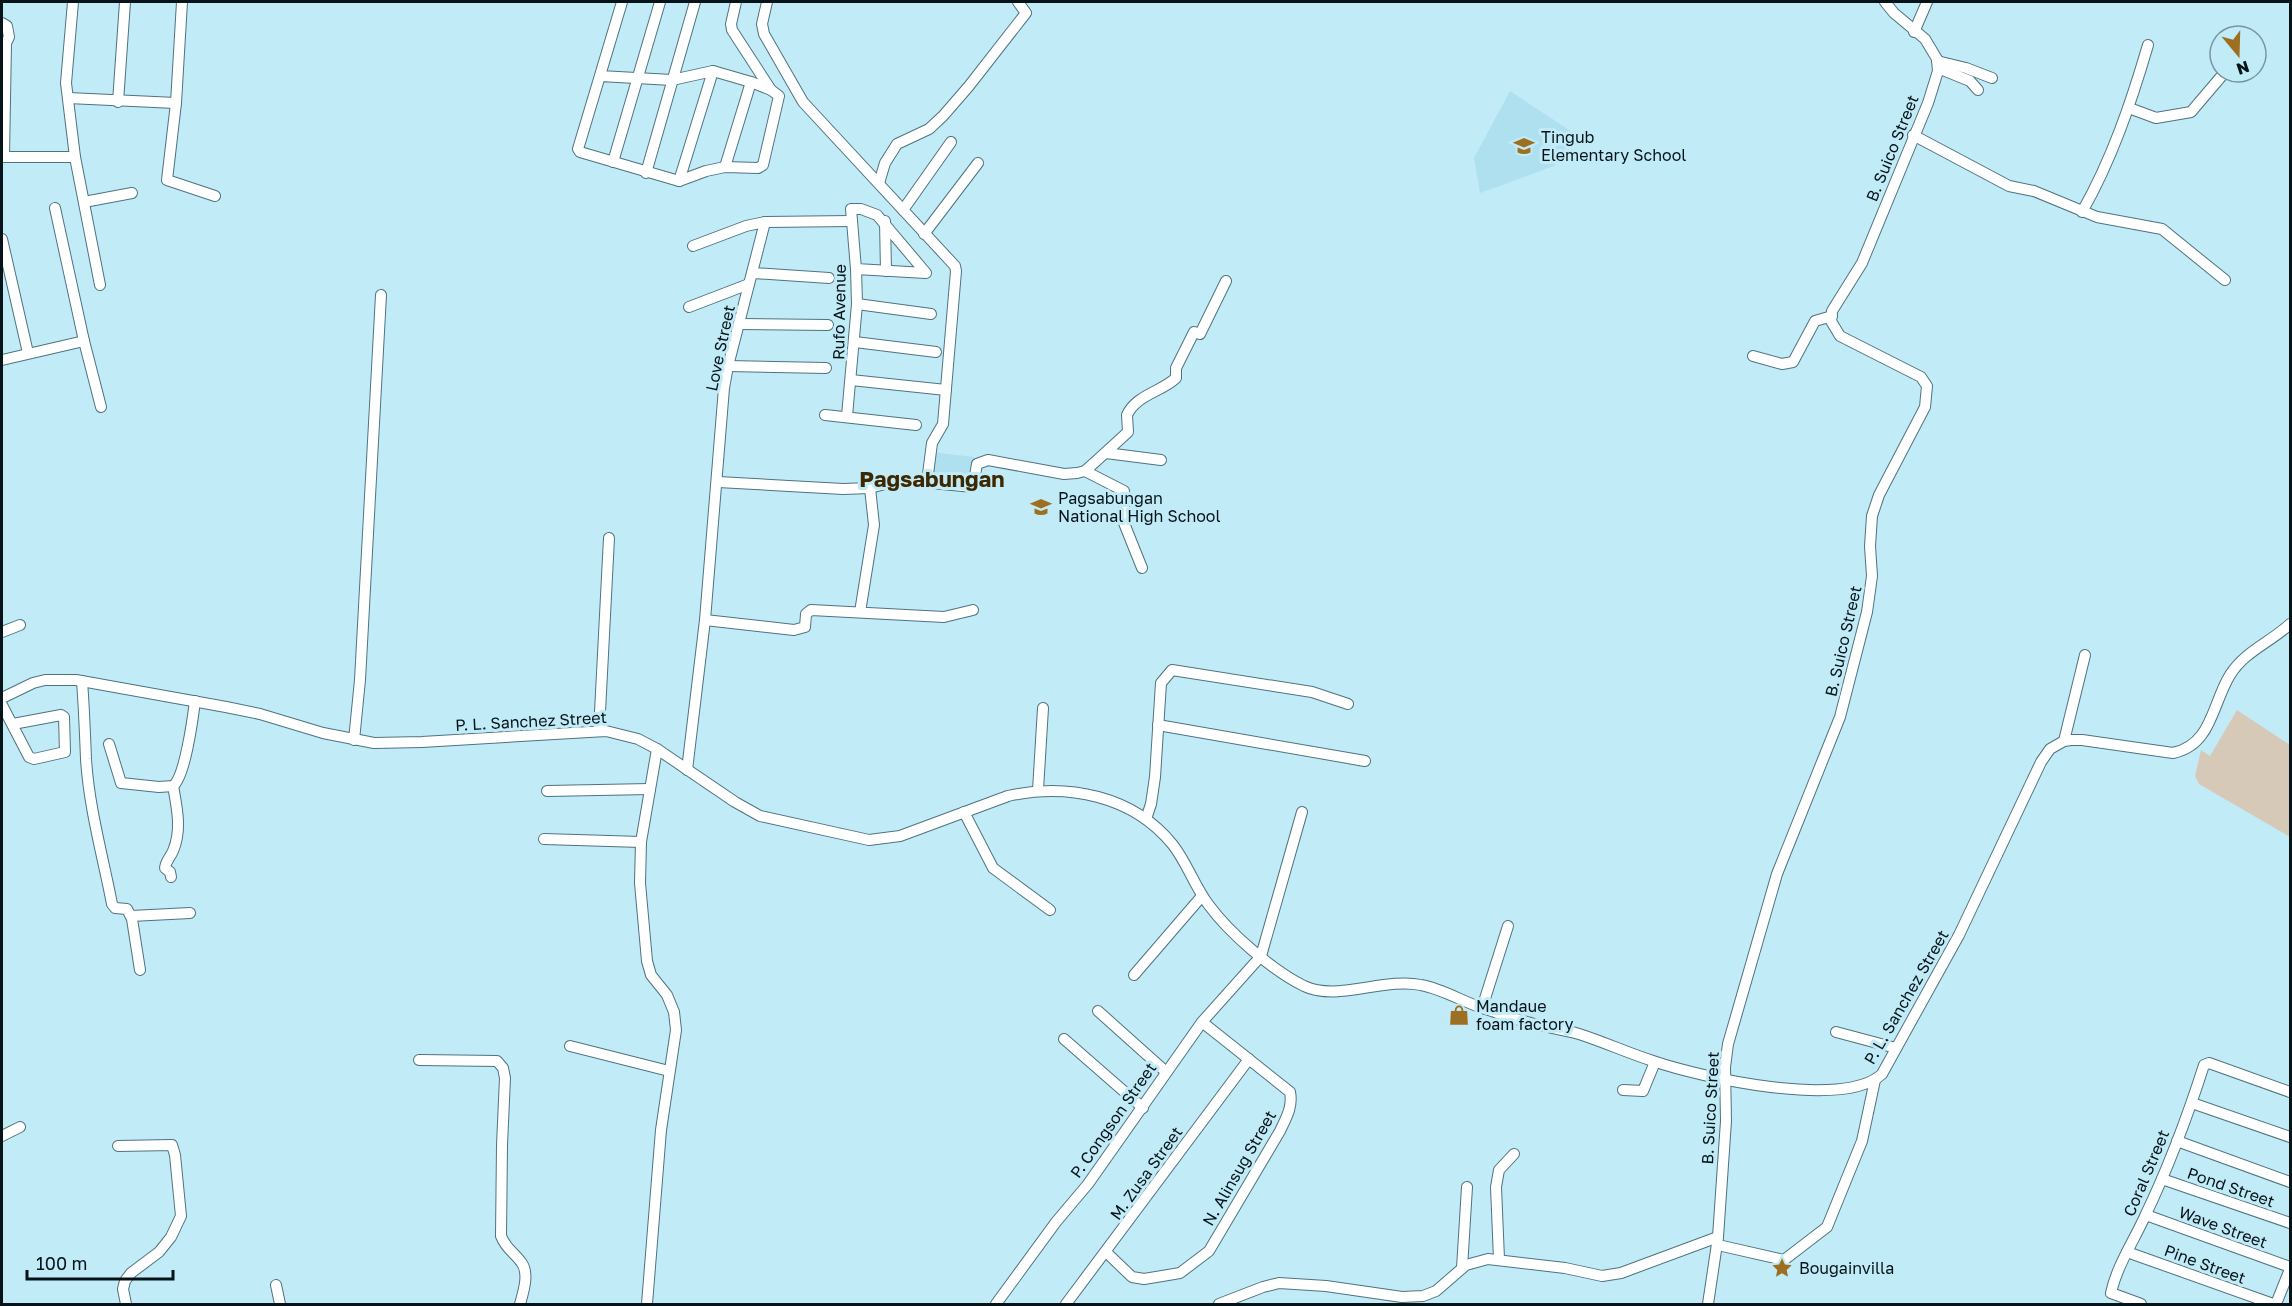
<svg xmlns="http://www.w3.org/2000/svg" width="2292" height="1306" font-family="'Golos Text',sans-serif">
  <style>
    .built { fill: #afe0ef }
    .green { fill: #d6c9b7 }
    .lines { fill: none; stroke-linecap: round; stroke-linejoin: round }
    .minor-casing { stroke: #4e737f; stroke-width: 12 }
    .minor { stroke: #fff; stroke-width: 10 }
    .labels { text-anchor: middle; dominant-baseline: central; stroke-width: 6; stroke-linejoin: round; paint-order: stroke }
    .poi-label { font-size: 16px; fill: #061419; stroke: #c2ebf8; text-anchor: start }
    .street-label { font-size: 16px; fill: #061419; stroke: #c2ebf8 }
    .district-label { font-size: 22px; font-weight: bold; fill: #3e2802; stroke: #c2ebf8 }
  </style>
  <rect width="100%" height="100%" fill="#c2ebf8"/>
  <g class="built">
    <path d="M1510,91L1575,134L1554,166L1480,193L1474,158Z"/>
    <path d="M932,452L974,457L970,480L930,475Z"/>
  </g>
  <path class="green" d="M2237,710L2290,745V837L2199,784L2195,776L2201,750L2210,756Z"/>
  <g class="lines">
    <g class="minor-casing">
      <g id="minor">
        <path d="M73,2L66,83L75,157L100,285"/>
        <path d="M182,2L176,103L167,180L215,196"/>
        <path d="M736,2L731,24L732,30L771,90"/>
        <path d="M767,2L762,24L764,34L803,102L955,266L956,271L943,424L932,443L927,482"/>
        <path d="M2,23L7,26L9,37L6,43L4,156"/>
        <path d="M1914,32L1927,2"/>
        <path d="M1937,61L1966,68L1992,78"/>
        <path d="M1938,68L1970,81L1978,90"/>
        <path d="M600,76L672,80L713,71L751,82L771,90L779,96L763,165L758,168L725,167L706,171L679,181L580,152L578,149L622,2"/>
        <path d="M68,98L176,103"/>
        <path d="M118,102L125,2"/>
        <path d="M2129,108L2156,118L2191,112L2225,72"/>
        <path d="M1913,135L2009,186L2034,191L2097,217L2162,229L2225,280"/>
        <path d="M2,157H75"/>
        <path d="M613,162L660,2"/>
        <path d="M725,167L751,82"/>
        <path d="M646,173L695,2"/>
        <path d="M679,181L713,71"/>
        <path d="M879,183L885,163L897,144L929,129L943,116L969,86L1026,13L1018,2"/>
        <path d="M84,202L132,193"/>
        <path d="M55,208L84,341L101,407"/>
        <path d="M903,210L951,142"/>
        <path d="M2082,212C2112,159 2131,103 2148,45"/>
        <path d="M885,221L886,271"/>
        <path d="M924,234L978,163"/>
        <path d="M2,239L28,353"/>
        <path d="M693,246L746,226L765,222L852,221"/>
        <path d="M753,273L829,278"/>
        <path d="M857,304L931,314"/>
        <path d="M689,307L749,284"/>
        <path d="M739,324L828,325"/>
        <path d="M855,342L936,352"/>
        <path d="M1753,356L1782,364L1793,362L1815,321L1832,316"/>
        <path d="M2,360L84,341"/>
        <path d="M728,366L826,368"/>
        <path d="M851,380L946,390"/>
        <path d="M825,415L916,425"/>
        <path d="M847,416L857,304L856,269L851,209H861L877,215L926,273L856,269"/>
        <path d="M1106,453L1161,460"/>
        <path d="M1085,471L1124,491V523L1142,568"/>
        <path d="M718,482L843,489L870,488L900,480L973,487L977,464L988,460L1064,474L1077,473L1085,471L1094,463L1128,432L1127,415C1136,395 1161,392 1176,378V368L1194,332L1200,334L1226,281"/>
        <path d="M860,612L874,525L870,488"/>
        <path d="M705,620L794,630L805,627L806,614L811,610L944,617L973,610"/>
        <path d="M2,632L20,625"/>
        <path d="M82,681C84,707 85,733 86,759C89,808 103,857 112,904L115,908L127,909L132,919L140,970"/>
        <path d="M2,698L33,683L45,680H76L226,707L260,714L323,733L374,743L422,742L606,731L638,739L657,749L735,802L760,816L869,840L900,836L1008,796C1067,783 1133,795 1173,845C1187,863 1194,885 1208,904C1229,933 1272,970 1304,986C1338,1002 1384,977 1421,985C1443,989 1463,1002 1485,1009C1499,1013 1513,1019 1527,1022C1544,1027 1562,1029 1579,1034C1604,1042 1628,1053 1653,1061C1700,1077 1844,1110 1882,1074L1959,935L2041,762L2050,749L2064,741L2071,740H2082L2173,753C2212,745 2212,704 2230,675C2245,651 2271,642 2290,624"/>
        <path d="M2,705L29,757L34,759L65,752L64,717L61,715L13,724"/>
        <path d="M1158,725L1365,761"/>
        <path d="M599,731L609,538"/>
        <path d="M354,740L360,680L381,295"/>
        <path d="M2064,741L2085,655"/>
        <path d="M109,744L121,783L159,787L173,786C185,777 193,717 195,701"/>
        <path d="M687,770L705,620L724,388L728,366L765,222"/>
        <path d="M1038,790L1043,708"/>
        <path d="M547,791L650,789"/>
        <path d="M964,812L993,868L1050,910"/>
        <path d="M1146,819L1151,804L1155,777L1161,683L1172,670L1312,692L1348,704"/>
        <path d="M544,839L641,842"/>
        <path d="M171,877L170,872L165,868C166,860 170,858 173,851C182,830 177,808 173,786"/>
        <path d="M131,916L190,913"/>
        <path d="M1134,975L1202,896"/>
        <path d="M1482,1008L1508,926"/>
        <path d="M1098,1011L1165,1071"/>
        <path d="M1836,1032L1896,1048"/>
        <path d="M1064,1039L1143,1108"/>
        <path d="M570,1046L669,1071"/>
        <path d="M419,1060L497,1061L503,1068L505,1078L502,1145L501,1236C506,1249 514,1252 521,1262C530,1273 523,1293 520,1304"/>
        <path d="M1623,1090L1643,1091L1655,1062"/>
        <path d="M2192,1103L2290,1137"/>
        <path d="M2,1136L20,1127"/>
        <path d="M2177,1141L2290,1182"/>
        <path d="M118,1146L172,1145L175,1155L181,1216L171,1237L159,1252L131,1273L125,1281L123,1289L126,1304"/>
        <path d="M2162,1179L2290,1223"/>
        <path d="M2146,1215L2290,1267"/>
        <path d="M1718,1245L1784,1260L1827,1227L1862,1141L1875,1080"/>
        <path d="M1106,1252L1132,1277L1144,1279L1180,1273L1209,1251L1280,1131C1286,1118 1293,1107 1290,1092L1202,1022"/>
        <path d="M2127,1252L2273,1304"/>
        <path d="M1499,1259L1496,1187L1499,1170L1514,1154"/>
        <path d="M1462,1268L1467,1187"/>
        <path d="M276,1285L280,1304"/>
        <path d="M647,1304L661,1130L676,1030L674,1012L667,995L651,975L647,961L640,883L641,842L657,749"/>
        <path d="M996,1304L1056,1222L1088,1184L1202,1022L1261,956L1302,812"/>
        <path d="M1066,1304L1249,1059"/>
        <path d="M1219,1304L1263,1287L1279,1283L1326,1286L1402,1297L1423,1296L1436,1291L1466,1265L1488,1259L1565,1268L1602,1276L1621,1273L1718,1237"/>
        <path d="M1708,1304L1718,1237L1726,1121L1725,1067L1728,1044L1777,874L1840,717L1867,612L1872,576L1870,546L1872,516L1879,495L1925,407L1927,386L1921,377L1840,336L1831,321L1832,311L1862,263L1928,103L1938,71L1937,59L1925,39L1894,13L1885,2"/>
        <path d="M2141,1304L2111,1293C2117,1265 2134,1241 2146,1214C2169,1166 2188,1115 2204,1065L2209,1063L2290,1092"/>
        <path d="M2276,1304L2290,1269"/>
      </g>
    </g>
    <use href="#minor" class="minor"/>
  </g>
  <defs>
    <g id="school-bare" transform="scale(1.62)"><path d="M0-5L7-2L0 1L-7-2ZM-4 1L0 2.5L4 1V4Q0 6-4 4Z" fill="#9d7021" stroke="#c2ebf8" stroke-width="2.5" paint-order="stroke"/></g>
    <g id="shop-bare" transform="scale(1.62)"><path d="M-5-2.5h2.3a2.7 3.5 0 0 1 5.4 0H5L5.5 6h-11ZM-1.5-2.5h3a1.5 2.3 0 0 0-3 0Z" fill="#9d7021" stroke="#c2ebf8" stroke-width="2.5" paint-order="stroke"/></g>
    <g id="sight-bare" transform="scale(1.62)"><path d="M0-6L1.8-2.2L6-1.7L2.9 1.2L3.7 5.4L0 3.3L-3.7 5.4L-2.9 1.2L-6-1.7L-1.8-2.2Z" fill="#9d7021" stroke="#c2ebf8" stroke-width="2.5" paint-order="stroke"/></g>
  </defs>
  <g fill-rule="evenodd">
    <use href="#school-bare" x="1524" y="146"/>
    <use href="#school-bare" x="1041" y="507"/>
    <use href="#shop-bare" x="1459" y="1015"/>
    <use href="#sight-bare" x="1782" y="1268"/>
  </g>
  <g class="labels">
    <g class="poi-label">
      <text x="1541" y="137">Tingub<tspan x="1541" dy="18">Elementary School</tspan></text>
      <text x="1058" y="498">Pagsabungan<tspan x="1058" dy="18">National High School</tspan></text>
      <text x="1476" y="1006">Mandaue<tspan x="1476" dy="18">foam factory</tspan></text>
      <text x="1799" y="1268">Bougainvilla</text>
    </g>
    <g class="street-label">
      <text transform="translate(1892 148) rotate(-68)">B. Suico Street</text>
      <text transform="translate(839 312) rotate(-89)">Rufo Avenue</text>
      <text transform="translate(720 348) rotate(-78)">Love Street</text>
      <text transform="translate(1843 641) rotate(-77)">B. Suico Street</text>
      <text transform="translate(531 721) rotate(-3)">P. L. Sanchez Street</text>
      <text transform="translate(1906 997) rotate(-60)">P. L. Sanchez Street</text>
      <text transform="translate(1710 1108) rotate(-87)">B. Suico Street</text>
      <text transform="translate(1113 1120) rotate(-55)">P. Congson Street</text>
      <text transform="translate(1239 1168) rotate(-60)">N. Alinsug Street</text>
      <text transform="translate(1146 1173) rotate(-54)">M. Zusa Street</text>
      <text transform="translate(2146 1173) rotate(-67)">Coral Street</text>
      <text transform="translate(2231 1187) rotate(19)">Pond Street</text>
      <text transform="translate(2223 1227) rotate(20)">Wave Street</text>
      <text transform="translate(2205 1264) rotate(20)">Pine Street</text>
    </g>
    <g class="district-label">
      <text x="932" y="478">Pagsabungan</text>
    </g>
  </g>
  <rect width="2292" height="1306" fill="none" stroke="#061419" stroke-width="6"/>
  <g transform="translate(2238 54) rotate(161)"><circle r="28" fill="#c2ebf8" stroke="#77959f" stroke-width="1.5"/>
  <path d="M0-4.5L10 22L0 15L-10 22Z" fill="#9d7021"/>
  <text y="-9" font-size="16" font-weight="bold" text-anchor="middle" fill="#061419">N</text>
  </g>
  <path d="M27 1270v9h146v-9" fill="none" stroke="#061419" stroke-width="3"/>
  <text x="36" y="1270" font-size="18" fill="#061419" stroke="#c2ebf8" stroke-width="4.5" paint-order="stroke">100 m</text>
</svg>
